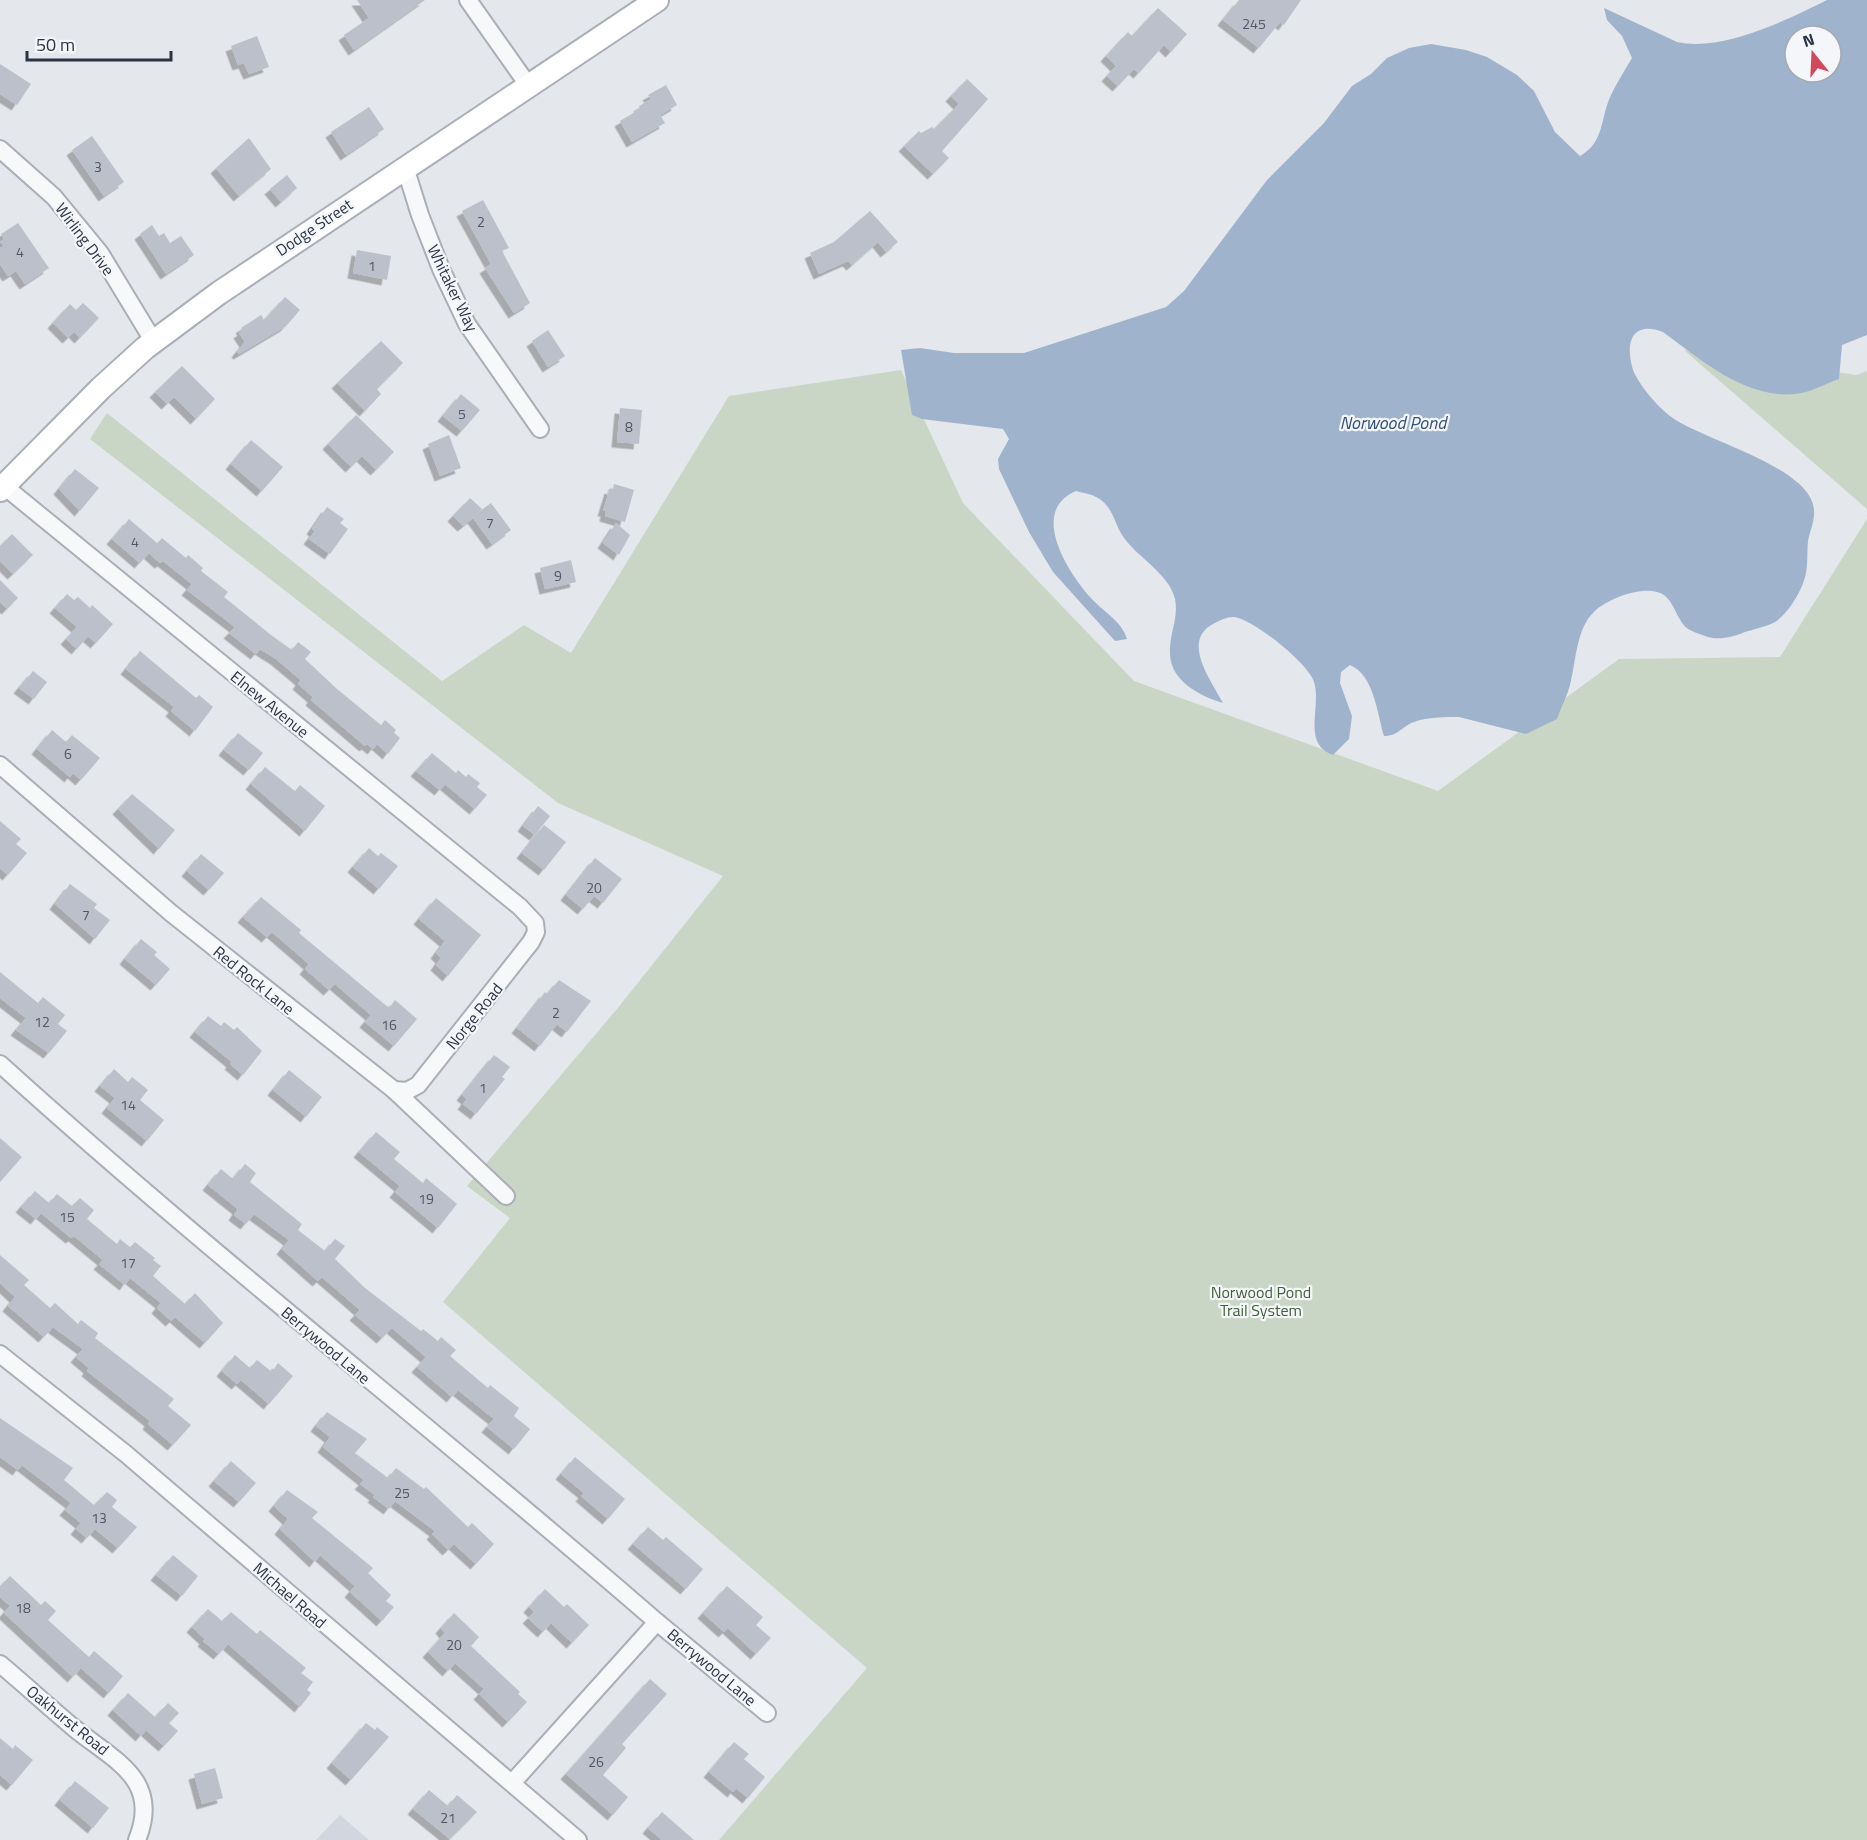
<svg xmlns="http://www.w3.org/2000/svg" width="1867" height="1840" font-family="'Titillium Web',sans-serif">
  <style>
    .built { fill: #d2d6de }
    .green { fill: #c9d6c5 }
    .water { fill: #9fb4cc; fill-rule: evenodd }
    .building { fill: #bbc0ca; filter: url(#shadow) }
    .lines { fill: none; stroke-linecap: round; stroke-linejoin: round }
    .minor-casing { stroke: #a9aeb7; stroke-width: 20 }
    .secondary-casing { stroke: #a9aeb7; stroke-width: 26 }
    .minor { stroke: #f7f8fa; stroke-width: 16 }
    .secondary { stroke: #fff; stroke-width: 22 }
    .labels { text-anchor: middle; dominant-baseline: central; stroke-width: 4.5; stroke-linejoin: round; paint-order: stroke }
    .number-label { font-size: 14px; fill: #4f5766 }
    .street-label { font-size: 16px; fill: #2b3445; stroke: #f4f6f9 }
    .park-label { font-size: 16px; fill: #3f6138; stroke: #f4f6f9 }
    .water-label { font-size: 18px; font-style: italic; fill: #34527a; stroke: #f4f6f9 }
  </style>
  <defs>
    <filter id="shadow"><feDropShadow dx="-5.5" dy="5.5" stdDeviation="0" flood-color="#0004"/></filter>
  </defs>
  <rect width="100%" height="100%" fill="#e4e7ec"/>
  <path class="built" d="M340,1815L369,1840H316Z"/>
  <g class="green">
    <path d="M1684,350L1857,375L1867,371V509Z"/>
    <path d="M901,370L963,503L1134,681L1438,791L1619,659L1780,657L1867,519V1840H719L867,1668L443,1302L510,1218L467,1186L617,1009L723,876L558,803L90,439L107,413L442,681L524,625L571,653L729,396Z"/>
  </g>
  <path class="water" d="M1827,0H1867V335L1842,345L1839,379C1825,384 1809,393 1795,394C1745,399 1700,359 1663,332C1631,320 1625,344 1633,370C1639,385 1657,406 1670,416C1701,440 1811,466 1814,510C1815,521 1810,530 1808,541C1807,551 1808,562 1806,573C1803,589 1789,613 1775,622C1766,627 1754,629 1745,632C1733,637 1717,641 1705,636C1700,634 1693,632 1688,629C1675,619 1674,596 1657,592C1639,587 1607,599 1594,612C1576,629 1576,662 1570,685C1567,696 1561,708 1557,719L1526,734L1459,717C1445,717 1428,717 1414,722C1402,726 1399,736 1384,736C1377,713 1374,675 1350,665L1341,672L1340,683L1352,716L1349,739L1333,755C1301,743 1322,707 1314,682C1309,664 1253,619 1234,617C1226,617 1221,620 1213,624C1181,641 1211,680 1223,703C1200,696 1170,681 1170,653C1169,634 1179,618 1175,599C1169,573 1136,557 1122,535C1114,522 1113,507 1098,498C1092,494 1083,493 1076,491C1029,511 1067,571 1090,597C1102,611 1122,621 1127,639L1115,641L1053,572L1029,532L999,469L998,459L1009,439L1003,429L922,419L912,415L901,350L920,348L954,353H1024L1166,307L1184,291L1267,180L1324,123L1352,86L1371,74L1387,58L1409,48L1431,44L1466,50L1487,57L1517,75L1534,91L1555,132L1580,156C1605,142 1600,118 1611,95C1617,82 1625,70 1632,58L1622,36L1607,20L1604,8L1677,42C1722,52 1787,20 1827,0ZM1795,36H1831V72H1795Z"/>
  <g class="building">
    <path d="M357,0H425L354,50L344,35L369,18Z"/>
    <path d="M1239,0H1301L1284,25L1280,22L1259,48L1223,20Z"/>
    <path d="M1158,8L1187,34L1171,52L1164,45L1139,73L1134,69L1118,86L1107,76L1116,66L1106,56L1128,32L1132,36Z"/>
    <path d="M257,36L269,67L249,74L244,63L238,65L231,46Z"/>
    <path d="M0,64L31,84L17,105L0,94Z"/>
    <path d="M967,79L988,99L942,151L949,158L933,174L904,146L919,131L921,133L932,127L934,129L959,104L951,96Z"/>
    <path d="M666,85L677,105L660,115L665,123L632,142L620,121L640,109L639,106L651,99L648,95Z"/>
    <path d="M369,107L384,129L346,155L331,132Z"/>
    <path d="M92,136L124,182L104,196L72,150Z"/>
    <path d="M249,138L271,169L239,196L216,168Z"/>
    <path d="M287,175L297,188L281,202L270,189Z"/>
    <path d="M483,200L509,248L502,251L530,303L514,313L485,268L491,264L462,211Z"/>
    <path d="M870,211L898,242L886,252L878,242L852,265L848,261L819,274L810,253L834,242Z"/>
    <path d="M18,223L49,268L25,284L16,271L8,276L0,264V248L4,246L0,242L4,239L1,234Z"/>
    <path d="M152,225L159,236L164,233L170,243L181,236L194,255L166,274L140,234Z"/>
    <path d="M357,250L391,256L387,280L353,273Z"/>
    <path d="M285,297L300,310L286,326L239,354L237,352L245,342L239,333L243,330L241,328L261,315L264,320Z"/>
    <path d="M83,303L99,318L80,338L74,332L68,338L53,323L70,304L76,310Z"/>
    <path d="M548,330L565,356L548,367L532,341Z"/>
    <path d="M381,341L403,363L377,389L381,394L365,411L337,383Z"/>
    <path d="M182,366L215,399L196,419L174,397L167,404L155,392Z"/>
    <path d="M461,394L480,410L462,431L443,416Z"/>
    <path d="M620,408L642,410L639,444L617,442Z"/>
    <path d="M356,415L394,452L376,470L362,456L351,467L328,444Z"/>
    <path d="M449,435L461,468L440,476L428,444Z"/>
    <path d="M251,440L283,467L262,491L231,464Z"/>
    <path d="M75,469L99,488L80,511L59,489Z"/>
    <path d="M614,484L634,490L625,522L605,516L606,511H603L610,488L613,489Z"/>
    <path d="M470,498L482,509L476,514L491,503L511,530L492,544L473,518L463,526L453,516Z"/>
    <path d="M327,507L344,519L340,523L348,529L330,554L309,539L315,531L312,529Z"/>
    <path d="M129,519L157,543L162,538L186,558L188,555L203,568L201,571L228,592L224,597L271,635L292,650L298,642L311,652L305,659L337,689L381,725L385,720L396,730L394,733L400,738L388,754L377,744L373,749L367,744L365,746L311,700L313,697L298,684L301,680L276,659L260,649L256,654L229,633L235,627L187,590L192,584L163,561L160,563L149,553L140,563L112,539Z"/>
    <path d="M616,523L630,535L619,555L603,543Z"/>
    <path d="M12,534L33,555L13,574L0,561V546Z"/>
    <path d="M571,560L576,582L545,589L540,568Z"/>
    <path d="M0,580L18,598L7,609L0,602Z"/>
    <path d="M67,594L74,600L78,597L90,608L92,605L113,624L96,643L88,636L77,649L66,639L77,627L55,608Z"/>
    <path d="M140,651L196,698L199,695L213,707L195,731L171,711L174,707L126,669Z"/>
    <path d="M33,671L47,682L34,699L19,688Z"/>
    <path d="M52,730L66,742L72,735L100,758L81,780L73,773L70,777L37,749Z"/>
    <path d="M238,733L263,753L249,770L224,750Z"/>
    <path d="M432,753L456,773L458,770L466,777L468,774L480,783L477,787L487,795L475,809L445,784L440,790L416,771Z"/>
    <path d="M265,767L295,791L300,785L325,806L305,831L251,784Z"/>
    <path d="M132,794L175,830L159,849L118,809Z"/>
    <path d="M538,806L550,816L535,835L523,826Z"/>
    <path d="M0,821L21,839L16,844L27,853L8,875L0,868Z"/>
    <path d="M544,825L566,842L544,870L522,853Z"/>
    <path d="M369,848L378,856L381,853L398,866L379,889L353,867Z"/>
    <path d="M201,854L224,873L209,890L187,871Z"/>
    <path d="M595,858L622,879L603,903L594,896L583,909L566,895Z"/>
    <path d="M70,884L97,904L94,908L110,920L95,939L55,904Z"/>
    <path d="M261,897L301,930L299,933L389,1008L395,1000L417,1019L394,1046L365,1022L371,1015L335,984L329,990L305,969L309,964L272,932L267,937L243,917Z"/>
    <path d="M436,898L481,935L448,976L436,965L441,958L436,953L445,941L419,919Z"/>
    <path d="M141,939L157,952L154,955L170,969L156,985L125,959Z"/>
    <path d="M0,972L38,1003L43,997L65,1015L58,1024L67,1031L49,1053L16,1030L26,1018L0,998Z"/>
    <path d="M559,980L591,1001L567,1032L557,1024L540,1046L517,1028L545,992L547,994Z"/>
    <path d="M208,1016L221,1026L224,1022L234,1030L237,1027L262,1051L243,1075L230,1064L232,1062L195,1032Z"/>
    <path d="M494,1055L510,1067L502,1077L505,1079L476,1114L463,1104L467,1099L462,1095Z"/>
    <path d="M114,1069L128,1082L132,1077L148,1090L140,1100L164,1120L147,1141L107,1108L115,1098L100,1086Z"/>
    <path d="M289,1070L322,1097L306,1117L273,1090Z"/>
    <path d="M376,1132L400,1152L394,1159L423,1183L426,1178L457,1204L438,1228L395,1192L400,1186L359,1152Z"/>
    <path d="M0,1138L22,1157L0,1182Z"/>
    <path d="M245,1164L256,1173L250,1182L302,1224L298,1230L325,1251L335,1239L345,1246L335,1259L365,1288L421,1331L423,1329L438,1341L441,1337L456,1350L450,1356L488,1388L490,1385L519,1408L514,1416L530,1429L514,1449L487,1427L494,1419L458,1390L452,1397L417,1367L426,1357L392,1328L382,1338L355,1315L360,1310L322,1277L318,1281L282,1249L289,1240L254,1214L246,1224L234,1215L238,1209L208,1185L221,1169L233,1179Z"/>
    <path d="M35,1191L49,1203L57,1194L72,1206L80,1198L94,1210L87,1219L117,1244L120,1239L130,1247L135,1242L155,1258L153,1260L161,1266L153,1276L185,1304L195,1293L223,1323L205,1343L175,1317L171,1321L157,1308L161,1303L130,1278L125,1285L99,1264L103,1260L74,1236L71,1238L41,1213L36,1219L21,1207Z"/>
    <path d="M0,1255L29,1280L24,1285L50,1308L55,1303L78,1324L81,1320L98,1333L95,1338L174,1399L168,1406L191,1425L173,1445L148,1424L150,1421L87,1371L89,1368L76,1357L83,1349L53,1327L44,1337L8,1306L15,1297L0,1283Z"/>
    <path d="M235,1355L250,1368L257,1360L272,1372L278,1363L293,1376L269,1404L241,1380L237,1384L222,1371Z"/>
    <path d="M327,1412L367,1439L355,1453L388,1478L396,1468L424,1489L426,1487L468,1527L472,1523L494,1544L476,1564L454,1544L448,1550L432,1534L435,1531L395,1501L389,1509L373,1497L375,1495L360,1484L364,1480L323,1447L330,1437L316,1426Z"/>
    <path d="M0,1418L73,1468L64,1480L94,1505L107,1492L117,1500L112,1507L137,1527L118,1548L95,1529L87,1538L76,1529L81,1523L65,1510L71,1503L22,1465L18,1470L0,1457Z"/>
    <path d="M575,1457L625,1499L608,1519L581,1496L584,1493L561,1474Z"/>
    <path d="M231,1461L256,1483L239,1502L214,1481Z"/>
    <path d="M287,1490L318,1512L312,1518L373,1568L368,1573L391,1595L386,1601L394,1607L382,1621L350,1592L355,1586L320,1555L315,1562L280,1529L288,1519L274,1506Z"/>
    <path d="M648,1527L663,1540L666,1537L703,1569L686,1589L633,1544Z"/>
    <path d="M173,1555L198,1576L182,1596L156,1575Z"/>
    <path d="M10,1576L41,1605L45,1601L56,1611L48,1620L89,1657L94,1651L123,1676L109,1693L81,1668L73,1677L4,1613L10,1606L0,1597V1586Z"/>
    <path d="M727,1586L763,1617L756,1625L771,1638L756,1654L728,1628L724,1632L703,1613Z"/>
    <path d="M545,1589L564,1607L567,1604L589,1625L572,1643L551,1623L543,1632L528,1618L534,1612L529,1607Z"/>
    <path d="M208,1609L222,1621L231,1612L257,1634L260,1630L306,1668L301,1673L313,1682L307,1690L311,1693L300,1707L228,1644L219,1654L203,1641L205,1639L192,1627Z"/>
    <path d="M454,1613L479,1637L471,1646L520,1692L518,1694L527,1702L508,1722L479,1694L484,1689L455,1663L448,1671L428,1652L445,1633L441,1628Z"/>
    <path d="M650,1679L667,1694L622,1744L626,1748L603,1775L628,1797L613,1815L566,1774Z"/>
    <path d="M128,1693L155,1717L168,1703L179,1713L169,1723L178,1731L164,1746L146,1730L141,1736L113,1710Z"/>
    <path d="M366,1723L375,1730L377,1727L389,1737L351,1780L332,1763Z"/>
    <path d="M0,1738L13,1749L15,1745L33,1760L12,1785L0,1775Z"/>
    <path d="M734,1742L749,1754L744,1759L765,1777L748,1798L736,1788L733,1792L709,1772Z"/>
    <path d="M215,1768L223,1798L202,1804L194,1774Z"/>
    <path d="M75,1781L109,1808L93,1828L60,1800Z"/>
    <path d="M429,1790L448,1806L457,1795L477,1812L450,1839L413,1809Z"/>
    <path d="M662,1812L694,1840H662L648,1828Z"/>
  </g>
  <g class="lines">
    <g class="minor-casing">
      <g id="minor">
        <path d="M468,0L528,85"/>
        <path d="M0,149L54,197L100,253L154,342"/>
        <path d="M405,167L420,215L441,269L467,324L540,429"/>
        <path d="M4,486L520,907L535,923L536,932L531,942L418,1085L407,1091L394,1090"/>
        <path d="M0,765L171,913L394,1090L506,1196"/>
        <path d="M0,1064C213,1257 440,1433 657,1622L513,1782"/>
        <path d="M0,1354L126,1454L578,1840"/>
        <path d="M657,1622L767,1713"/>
        <path d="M0,1664C25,1685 49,1707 74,1728C113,1760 162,1779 137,1840"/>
      </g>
    </g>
    <g class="secondary-casing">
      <path id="secondary" d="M0,490L101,388L145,348L219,293L657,0"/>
    </g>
    <use href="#minor" class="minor"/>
    <use href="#secondary" class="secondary"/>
  </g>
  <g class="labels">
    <g class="number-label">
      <text x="1254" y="23">245</text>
      <text x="98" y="166">3</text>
      <text x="481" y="221">2</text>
      <text x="20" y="251">4</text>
      <text x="372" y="265">1</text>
      <text x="462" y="413">5</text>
      <text x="629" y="426">8</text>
      <text x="490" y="522">7</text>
      <text x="135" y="541">4</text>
      <text x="558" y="575">9</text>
      <text x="68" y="753">6</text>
      <text x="594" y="887">20</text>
      <text x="86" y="914">7</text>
      <text x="556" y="1012">2</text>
      <text x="42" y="1021">12</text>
      <text x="389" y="1024">16</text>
      <text x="483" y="1087">1</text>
      <text x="128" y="1104">14</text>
      <text x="426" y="1198">19</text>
      <text x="67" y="1216">15</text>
      <text x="128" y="1262">17</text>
      <text x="402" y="1492">25</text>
      <text x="99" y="1517">13</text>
      <text x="23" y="1607">18</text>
      <text x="454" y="1644">20</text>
      <text x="596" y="1761">26</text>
      <text x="448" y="1817">21</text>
    </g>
    <g class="street-label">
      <text transform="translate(314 227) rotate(-34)">Dodge Street</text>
      <text transform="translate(85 239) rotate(53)">Wirling Drive</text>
      <text transform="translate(453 288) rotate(64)">Whitaker Way</text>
      <text transform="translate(270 704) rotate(39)">Elnew Avenue</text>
      <text transform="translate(254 980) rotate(39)">Red Rock Lane</text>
      <text transform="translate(474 1016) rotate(-51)">Norge Road</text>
      <text transform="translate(326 1345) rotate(40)">Berrywood Lane</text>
      <text transform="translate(290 1595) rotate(41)">Michael Road</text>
      <text transform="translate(712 1667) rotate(40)">Berrywood Lane</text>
      <text transform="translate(68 1720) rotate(39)">Oakhurst Road</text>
    </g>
    <g class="park-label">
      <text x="1261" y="1292">Norwood Pond<tspan x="1261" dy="18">Trail System</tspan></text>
    </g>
    <g class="water-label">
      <text x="1393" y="422">Norwood Pond</text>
    </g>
  </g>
  <g transform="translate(1813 54) rotate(342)"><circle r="28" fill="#f4f6f9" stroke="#a4a8b1" stroke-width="1.5"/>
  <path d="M0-4.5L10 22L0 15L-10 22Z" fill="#d1495b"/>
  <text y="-9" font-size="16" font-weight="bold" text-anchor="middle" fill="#2b3445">N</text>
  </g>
  <path d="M27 51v9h144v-9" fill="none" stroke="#2b3445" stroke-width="3"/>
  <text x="36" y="51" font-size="18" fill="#2b3445" stroke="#f4f6f9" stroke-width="4.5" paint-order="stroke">50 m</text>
</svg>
